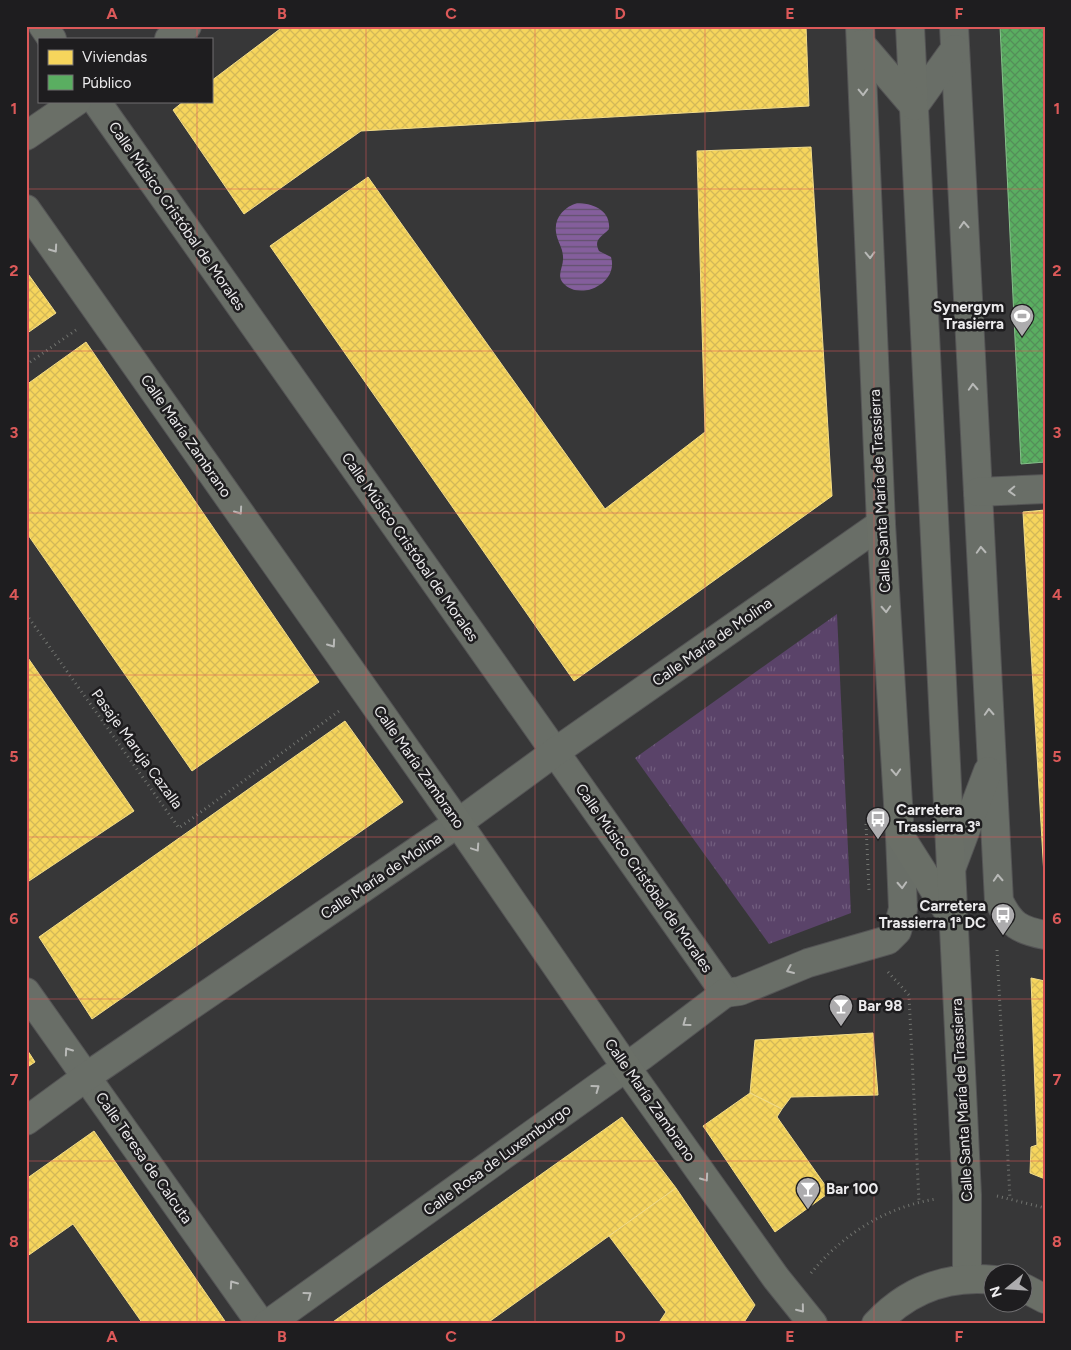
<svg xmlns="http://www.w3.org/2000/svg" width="1071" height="1350" font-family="Figtree,sans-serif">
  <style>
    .park { fill: url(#park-tufts) }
    .water { fill: url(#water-rules) }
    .homes { fill: url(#homes-cross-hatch); stroke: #f3dc88 }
    .public { fill: url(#public-cross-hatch); stroke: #86c08b }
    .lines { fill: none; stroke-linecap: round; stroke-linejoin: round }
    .minor-casing { stroke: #545455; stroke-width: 30 }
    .major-casing { stroke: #545455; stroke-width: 30 }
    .path { stroke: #71736f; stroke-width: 3; stroke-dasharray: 1 4; stroke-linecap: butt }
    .minor { stroke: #696e67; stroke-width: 28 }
    .major { stroke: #6a6f67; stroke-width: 28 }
    .oneway { stroke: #b8b9b7 }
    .grid { fill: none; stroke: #dc5959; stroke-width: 1; stroke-opacity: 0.55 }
    .labels { text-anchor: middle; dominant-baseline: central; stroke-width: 5; stroke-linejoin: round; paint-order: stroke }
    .street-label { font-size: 15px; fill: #ecebed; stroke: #1e1d1f }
    .poi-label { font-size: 15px; font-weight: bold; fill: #ecebed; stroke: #1e1d1f; text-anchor: start }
    .neatline { fill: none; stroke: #dc5959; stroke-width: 2 }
    .grid-label { font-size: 16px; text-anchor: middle; font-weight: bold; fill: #dc5959 }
  </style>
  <defs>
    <pattern id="park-tufts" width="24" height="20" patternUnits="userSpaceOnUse" patternTransform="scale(1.25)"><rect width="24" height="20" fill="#5a4369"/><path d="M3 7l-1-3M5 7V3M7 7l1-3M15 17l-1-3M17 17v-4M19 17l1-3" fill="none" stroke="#725e7f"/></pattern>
    <pattern id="water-rules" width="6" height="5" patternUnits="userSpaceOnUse" patternTransform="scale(1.25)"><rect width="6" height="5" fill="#845e9c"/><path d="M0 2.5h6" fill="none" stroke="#62516d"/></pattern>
    <pattern id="homes-cross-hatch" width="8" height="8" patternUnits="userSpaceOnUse" patternTransform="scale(1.25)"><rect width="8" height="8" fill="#f6d55c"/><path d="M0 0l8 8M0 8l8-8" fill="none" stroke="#d3b858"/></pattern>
    <pattern id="public-cross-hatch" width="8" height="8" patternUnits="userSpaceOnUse" patternTransform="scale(1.25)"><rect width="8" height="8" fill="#5aae61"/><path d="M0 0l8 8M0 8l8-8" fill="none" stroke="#548f59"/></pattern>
  </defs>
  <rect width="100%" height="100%" fill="#373738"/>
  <path class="park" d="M837,614L851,913L769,944L635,758Z"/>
  <path class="water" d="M577,203C592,203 611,210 609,229C602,237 593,239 599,251L611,257C619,283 580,302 563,283C556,275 564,266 563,257C563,248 557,241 556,232C554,218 564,207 577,203Z"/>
  <g class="homes">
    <path d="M284,26H806L809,106L361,131L244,214L173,110L184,101H211V81Z"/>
    <path d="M811,147L832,496L574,681L270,246L368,177L605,509L705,432L697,151Z"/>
    <path d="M26,271L56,313L26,334Z"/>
    <path d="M86,342L319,682L192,771L26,532V385Z"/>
    <path d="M1045,510V893L1023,512Z"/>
    <path d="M26,655L134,811L26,883Z"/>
    <path d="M345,721L403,802L92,1019L39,937Z"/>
    <path d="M1031,978L1045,981V1179L1030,1173L1031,1147L1037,1145Z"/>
    <path d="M873,1033L878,1095L791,1097L782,1109L750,1093L755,1040Z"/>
    <path d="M26,1048L35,1062L26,1068Z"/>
    <path d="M750,1093L782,1109L777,1117L830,1192L775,1232L703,1126Z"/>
    <path d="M622,1117L676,1188L486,1324H330Z"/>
    <path d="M94,1131L227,1324H143L73,1224L26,1257V1179Z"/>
    <path d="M676,1188L755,1305L743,1324H658L666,1312L609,1236Z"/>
  </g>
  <path class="public" d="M1000,26H1045V462L1021,464Z"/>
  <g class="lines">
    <g class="minor-casing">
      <g id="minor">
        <path d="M954,26L999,901C1011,925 1019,930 1045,935"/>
        <path d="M96,101L725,993"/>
        <path d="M914,106L955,49"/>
        <path d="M978,492L1045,489"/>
        <path d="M951,869L988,771"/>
        <path d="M26,992L261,1324"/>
        <path d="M725,993L740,991L808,963L888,940L897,931L903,909L900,836"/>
        <path d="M26,1121L86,1077L458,823L555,752L881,524"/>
        <path d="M268,1324L643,1055L725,993"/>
      </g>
    </g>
    <g class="major-casing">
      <g id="major">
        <path d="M43,26L52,39"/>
        <path d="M860,26L881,524L900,836L952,918"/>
        <path d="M910,26L967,1195V1278"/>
        <path d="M169,39L187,26"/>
        <path d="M861,44L914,106"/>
        <path d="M26,136L77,101"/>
        <path d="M26,209L458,823L626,1067L776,1278L813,1324"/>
        <path d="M1024,1288L1045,1299"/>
        <path d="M876,1324C908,1290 948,1275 994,1280"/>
      </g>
    </g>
    <g class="path">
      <path d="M26,365L76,330"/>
      <path d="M26,614L179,828L342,709"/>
      <path d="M866,824L869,890"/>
      <path d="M997,950L1010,1199"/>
      <path d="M888,972L909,995L919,1202"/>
      <path d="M997,1196L1045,1208"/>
      <path d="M811,1273C843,1234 886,1207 936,1199"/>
    </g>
    <use href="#minor" class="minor"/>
    <use href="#major" class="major"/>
  </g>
  <defs><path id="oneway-chevron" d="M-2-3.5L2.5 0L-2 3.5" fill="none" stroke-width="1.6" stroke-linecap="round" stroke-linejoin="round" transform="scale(1.25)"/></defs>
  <g class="oneway">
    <use href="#oneway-chevron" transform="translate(863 92) rotate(88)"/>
    <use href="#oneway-chevron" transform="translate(964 225) rotate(-93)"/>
    <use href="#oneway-chevron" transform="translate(54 249) rotate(55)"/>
    <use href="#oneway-chevron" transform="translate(870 255) rotate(88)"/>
    <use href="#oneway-chevron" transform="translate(973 387) rotate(-93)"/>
    <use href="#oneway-chevron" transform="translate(1012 491) rotate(178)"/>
    <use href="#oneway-chevron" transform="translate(239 511) rotate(55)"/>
    <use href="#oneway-chevron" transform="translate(981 550) rotate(-93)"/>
    <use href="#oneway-chevron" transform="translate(886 609) rotate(87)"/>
    <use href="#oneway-chevron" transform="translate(332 644) rotate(55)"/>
    <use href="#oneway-chevron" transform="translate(989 712) rotate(-93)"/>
    <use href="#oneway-chevron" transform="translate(896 772) rotate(87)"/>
    <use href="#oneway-chevron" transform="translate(476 848) rotate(56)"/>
    <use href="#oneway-chevron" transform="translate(998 878) rotate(-93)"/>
    <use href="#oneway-chevron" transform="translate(902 885) rotate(87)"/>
    <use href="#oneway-chevron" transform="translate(790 970) rotate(157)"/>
    <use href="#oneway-chevron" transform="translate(686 1023) rotate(144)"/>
    <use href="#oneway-chevron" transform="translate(68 1051) rotate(-125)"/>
    <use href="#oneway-chevron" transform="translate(596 1088) rotate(-36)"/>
    <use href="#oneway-chevron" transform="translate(705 1178) rotate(55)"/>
    <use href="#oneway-chevron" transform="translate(233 1284) rotate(-125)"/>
    <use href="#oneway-chevron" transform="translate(308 1295) rotate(-36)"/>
    <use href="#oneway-chevron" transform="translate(801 1309) rotate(51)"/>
  </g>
  <path class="grid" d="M197,26V39M366,26V1324M535,26V1324M705,26V1324M874,26V1324M197,101V1324M26,189H1045M26,351H1045M26,513H1045M26,675H1045M26,837H1045M26,999H1045M26,1161H1045"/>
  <defs>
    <g id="stadium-pin" transform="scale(1.25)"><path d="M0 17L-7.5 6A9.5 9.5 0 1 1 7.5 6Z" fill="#adacae" stroke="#1e1d1f"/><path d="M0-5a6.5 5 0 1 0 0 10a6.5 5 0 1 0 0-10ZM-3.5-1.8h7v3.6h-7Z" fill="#fff"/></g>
    <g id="bus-pin" transform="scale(1.25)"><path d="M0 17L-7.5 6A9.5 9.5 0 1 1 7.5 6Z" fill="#adacae" stroke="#1e1d1f"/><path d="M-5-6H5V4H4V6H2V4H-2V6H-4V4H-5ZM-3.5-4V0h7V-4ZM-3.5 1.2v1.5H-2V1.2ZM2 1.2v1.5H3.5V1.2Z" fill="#fff"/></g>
    <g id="bar-pin" transform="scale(1.25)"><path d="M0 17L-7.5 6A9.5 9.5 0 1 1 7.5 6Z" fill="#adacae" stroke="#1e1d1f"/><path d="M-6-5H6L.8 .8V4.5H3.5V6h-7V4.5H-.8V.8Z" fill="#fff"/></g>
  </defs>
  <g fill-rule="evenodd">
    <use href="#stadium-pin" x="1022" y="316"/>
    <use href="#bus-pin" x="878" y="819"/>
    <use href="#bus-pin" x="1003" y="915"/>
    <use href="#bar-pin" x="841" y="1006"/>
    <use href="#bar-pin" x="808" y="1189"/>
  </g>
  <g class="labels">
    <g class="street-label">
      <text transform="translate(177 216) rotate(55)">Calle Músico Cristóbal de Morales</text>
      <text transform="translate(186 436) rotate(55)">Calle María Zambrano</text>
      <text transform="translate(880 491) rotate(-93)">Calle Santa María de Trassierra</text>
      <text transform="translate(410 547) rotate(55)">Calle Músico Cristóbal de Morales</text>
      <text transform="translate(712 642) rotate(-35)">Calle María de Molina</text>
      <text transform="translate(137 749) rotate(54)">Pasaje Maruja Cazalla</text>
      <text transform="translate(419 767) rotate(55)">Calle María Zambrano</text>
      <text transform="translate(381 876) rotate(-34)">Calle María de Molina</text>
      <text transform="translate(644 878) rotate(55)">Calle Músico Cristóbal de Morales</text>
      <text transform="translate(650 1100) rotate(55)">Calle María Zambrano</text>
      <text transform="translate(962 1100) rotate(-93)">Calle Santa María de Trassierra</text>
      <text transform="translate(144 1158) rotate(55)">Calle Teresa de Calcuta</text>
      <text transform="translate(497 1160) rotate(-36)">Calle Rosa de Luxemburgo</text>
    </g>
    <g class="poi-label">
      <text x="1004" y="307" text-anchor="end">Synergym<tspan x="1004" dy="17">Trasierra</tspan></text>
      <text x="896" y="810">Carretera<tspan x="896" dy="17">Trassierra 3ª</tspan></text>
      <text x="986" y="906" text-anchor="end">Carretera<tspan x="986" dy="17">Trassierra 1ª DC</tspan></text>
      <text x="858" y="1006">Bar 98</text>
      <text x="826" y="1189">Bar 100</text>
    </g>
  </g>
  <rect width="1071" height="1350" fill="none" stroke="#1e1d1f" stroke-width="55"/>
  <rect x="38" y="38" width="175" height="65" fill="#1e1d1f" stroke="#706f71"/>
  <rect x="48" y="50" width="25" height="15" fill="#f6d55c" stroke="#706f71"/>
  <text x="82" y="62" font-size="15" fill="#ecebed">Viviendas</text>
  <rect x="48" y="75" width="25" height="15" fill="#5aae61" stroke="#706f71"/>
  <text x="82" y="88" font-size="15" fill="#ecebed">Público</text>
  <g transform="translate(1008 1288) rotate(252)"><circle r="24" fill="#1e1d1f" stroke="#706f71"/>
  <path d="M0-4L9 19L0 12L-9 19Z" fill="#adacae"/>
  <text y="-8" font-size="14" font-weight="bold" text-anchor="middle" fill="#ecebed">N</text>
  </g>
  <rect x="28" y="28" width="1016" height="1294" class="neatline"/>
  <g class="grid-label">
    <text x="112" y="19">A</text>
    <text x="282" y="19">B</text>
    <text x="451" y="19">C</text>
    <text x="620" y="19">D</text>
    <text x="790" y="19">E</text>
    <text x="959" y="19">F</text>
    <text x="14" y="114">1</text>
    <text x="1057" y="114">1</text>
    <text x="14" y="276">2</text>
    <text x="1057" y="276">2</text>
    <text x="14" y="438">3</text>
    <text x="1057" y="438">3</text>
    <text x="14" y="600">4</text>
    <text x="1057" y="600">4</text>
    <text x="14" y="762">5</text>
    <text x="1057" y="762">5</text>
    <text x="14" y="924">6</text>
    <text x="1057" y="924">6</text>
    <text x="14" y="1085">7</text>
    <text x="1057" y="1085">7</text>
    <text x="14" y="1247">8</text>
    <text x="1057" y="1247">8</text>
    <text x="112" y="1342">A</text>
    <text x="282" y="1342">B</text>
    <text x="451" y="1342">C</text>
    <text x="620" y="1342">D</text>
    <text x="790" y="1342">E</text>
    <text x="959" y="1342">F</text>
  </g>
</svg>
